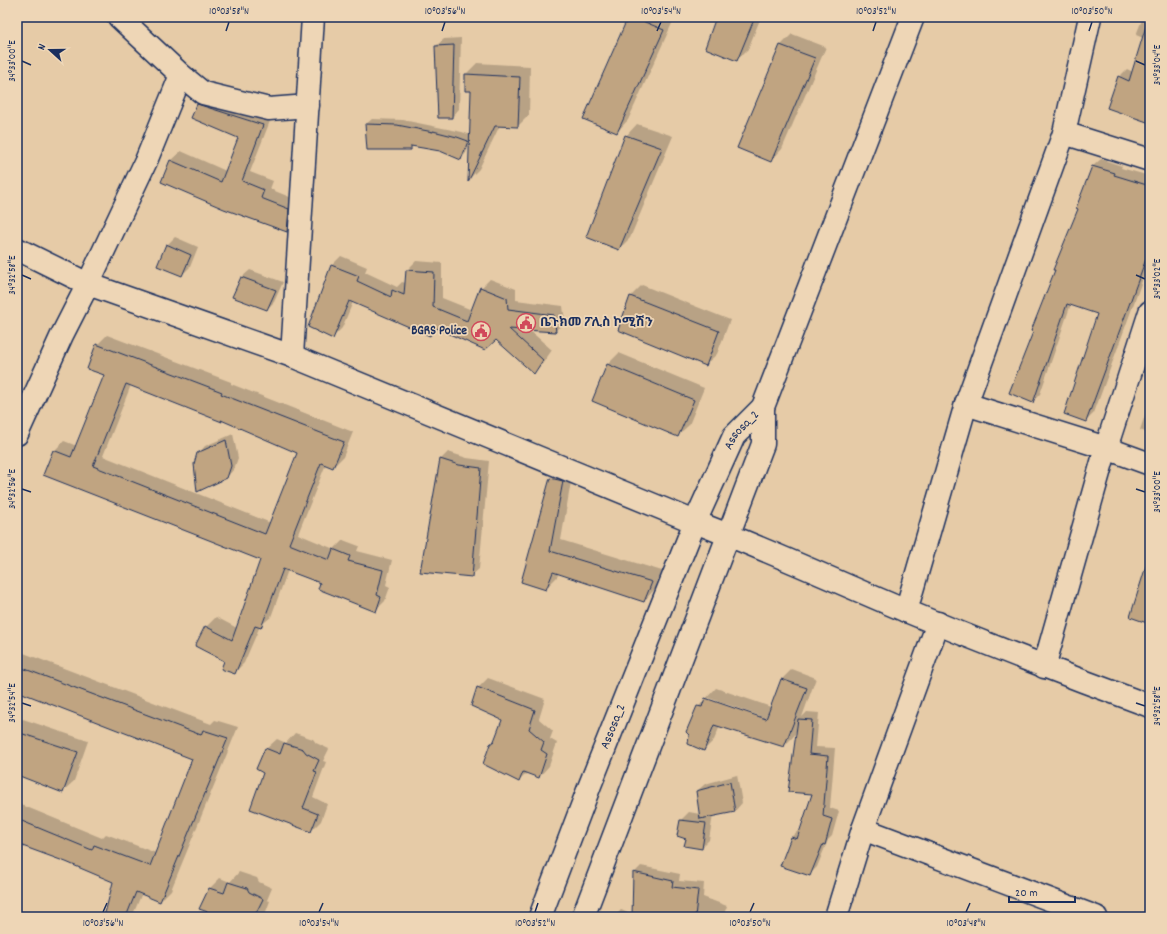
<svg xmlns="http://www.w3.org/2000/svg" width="1167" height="934" font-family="Dekko,'Noto Sans Ethiopic',sans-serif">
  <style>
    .shadow { fill: #0003; fill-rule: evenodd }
    .building { fill: #c0a481; stroke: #1b2f5e; fill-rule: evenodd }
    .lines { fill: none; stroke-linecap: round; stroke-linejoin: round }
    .minor-casing { stroke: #1b2f5e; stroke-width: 25 }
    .minor { stroke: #eed6b6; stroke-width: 22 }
    .ticks { fill: none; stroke: #1b2f5e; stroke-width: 1.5 }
    .labels { text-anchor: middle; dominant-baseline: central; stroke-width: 3.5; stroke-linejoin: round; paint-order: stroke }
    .poi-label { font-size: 13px; font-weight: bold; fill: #1b2f5e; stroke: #eed6b6; text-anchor: start }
    .street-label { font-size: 13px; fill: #1b2f5e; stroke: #eed6b6 }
    .neatline { fill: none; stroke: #1b2f5e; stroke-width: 1.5 }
    .ticks-label { font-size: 10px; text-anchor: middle; fill: #1b2f5e }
  </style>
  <rect width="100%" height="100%" fill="#e6cba7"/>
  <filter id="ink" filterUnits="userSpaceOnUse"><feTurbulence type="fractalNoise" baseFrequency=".025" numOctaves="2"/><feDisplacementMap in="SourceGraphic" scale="8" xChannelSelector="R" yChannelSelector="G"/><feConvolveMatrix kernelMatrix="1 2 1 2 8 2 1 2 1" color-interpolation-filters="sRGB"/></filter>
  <g filter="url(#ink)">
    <g class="shadow">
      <path d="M629,17H670L674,19L628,120L617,132Z"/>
      <path d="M717,17H761L748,49L737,60Z"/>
      <path d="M1143,17H1150V122L1119,77L1127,69L1133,72L1143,38L1136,35Z"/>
      <path d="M792,34L826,47L782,149L771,161L738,147L781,45Z"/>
      <path d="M461,38L459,109L452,117L436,46L444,39Z"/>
      <path d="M477,63L530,66L529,115L518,126L500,125L479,169L469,179L470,143L466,153L461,158L440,150L414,145L410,148L366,124L372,119L403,120L462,132L471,135L472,90L466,74Z"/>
      <path d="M207,95L272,116L250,172L273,181L270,189L297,200L296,222L287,231L162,182L171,160L181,151L226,171L239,137L192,117L198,104Z"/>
      <path d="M637,124L673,136L630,238L619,249L626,136Z"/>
      <path d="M1101,159L1122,166L1121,168L1150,176V259L1094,413L1086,421L1098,314L1071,304L1040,394L1032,402L1034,331L1079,208H1077L1093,166Z"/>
      <path d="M175,237L198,247L190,267L182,275L167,245Z"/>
      <path d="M341,256L367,267L365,272L397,287L402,282L406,283L407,270L416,261L442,263V298L472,310L481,288L490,279L516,289V300L563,306L565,322L555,331L528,329L552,350L543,363L534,372L496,339L437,327L430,335L353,302L342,328L333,337L309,326L332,265Z"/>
      <path d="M250,270L283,282L274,302L267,309L233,296L242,277Z"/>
      <path d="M642,285L730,320L717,354L705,365L631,296Z"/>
      <path d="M107,335L231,382V384L353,432L343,457L333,467L326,464L298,534L334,549L343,540L359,546L357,551L392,560L386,585L390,587L385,601L375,611L321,583L288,570L271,617L260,626L244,663L234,673L206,627L216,617L237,628L262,559L54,451L64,441L77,446L105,375L97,345ZM131,385L221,421L223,420L299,452L271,523L103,456Z"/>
      <path d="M619,353L704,388L689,425L677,436L607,365Z"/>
      <path d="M1150,400V434L1140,430Z"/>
      <path d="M233,434L238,458L234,469L227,477L198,454L205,446Z"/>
      <path d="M448,452L467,458L489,461L479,569L471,576L421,571L441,459Z"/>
      <path d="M563,467L573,470L561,540L662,571L655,589L644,601L559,573L557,577L546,588L551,479Z"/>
      <path d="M1150,558V623L1131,616Z"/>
      <path d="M21,652L211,724L215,720L238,727L171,890L160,901L142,893L132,917H105L115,882L66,861L17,843V803L102,838L106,834L156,853L193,758L17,690V655Z"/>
      <path d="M792,669L816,678L802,717L807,712L819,713L816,747L835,748L830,808L839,811L832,836L828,840L817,867L809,875L791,837L799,830L801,831L814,793L797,729L794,736L784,746L720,726L714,740L704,750L698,707L716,688L771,707L782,679ZM709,698L771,720L770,722L708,700Z"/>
      <path d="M488,678L545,699L539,719L553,731L550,739L557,743L549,766L539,777L527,773L519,781L495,740L503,719L478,688Z"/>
      <path d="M23,719L88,741L74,781L62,792L17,774V725Z"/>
      <path d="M295,733L313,739L316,743L329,749L323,761L326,762L313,797L327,804L321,821L311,831L264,772L266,749L277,739L286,743Z"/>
      <path d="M737,775L742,803L735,811L713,815L709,840L701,848L687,838L679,835L681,820L689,812L700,814L697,791L705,784Z"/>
      <path d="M641,866L680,874L679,881L704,883L703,897L727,906L723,917H614L621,910L633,915L634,873Z"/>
      <path d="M239,872L257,878L259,882L272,888L267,900L270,901L264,917H206L208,912L201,908L210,888L220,878L230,882Z"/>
    </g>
    <g class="building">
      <path d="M628,17H633L664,30L617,133L583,119Z"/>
      <path d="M716,17H755L737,61L705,48Z"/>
      <path d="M1146,26L1150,27V123L1107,108L1118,76L1129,81Z"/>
      <path d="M454,45L452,118H438L435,46Z"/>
      <path d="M780,45L815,58L771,162L737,148Z"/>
      <path d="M465,74L520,77L518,127L495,126L468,182L471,91H465Z"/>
      <path d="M197,104L263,125L242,181L264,190L261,198L289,209L287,232L224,209L161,182L170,160L221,182L238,138L191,118Z"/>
      <path d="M365,124L397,125L433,132V131L457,137L468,141L461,160L440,151L411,146V150H367Z"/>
      <path d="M625,135L662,148L619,250L586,237Z"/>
      <path d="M1092,166L1115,173L1114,175L1150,186V248L1086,422L1064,414L1097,314L1067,304L1033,403L1009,393L1033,332L1031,331L1055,270H1053L1078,209L1076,208Z"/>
      <path d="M166,244L191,255L182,276L157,266Z"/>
      <path d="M331,265L359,276L357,281L391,297L392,290L404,295L406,270L434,272L433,307L467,321L480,287L507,298L508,309L554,315L556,332L509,329L543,360L534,374L496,340L485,350L434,327L430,336L349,301L333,339L308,327Z"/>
      <path d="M241,277L276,290L267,310L232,297Z"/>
      <path d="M630,296L719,331L706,366L618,330Z"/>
      <path d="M96,344L222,392L221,394L344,442L333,468L321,463L289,544L329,560L333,549L350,556L348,561L383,570L377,595L381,597L376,612L318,589L320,583L283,569L261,628L255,626L235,674L221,669L224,661L195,646L205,626L232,640L260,560L43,475L53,450L71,457L104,375L87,369ZM126,384L222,422L221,420L297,453L265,534L93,466Z"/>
      <path d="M607,364L694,400L678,437L592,401Z"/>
      <path d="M226,440L231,466L227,478L197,492L194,464L197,453Z"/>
      <path d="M440,459L459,465L481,468L472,577L420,572Z"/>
      <path d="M550,478L563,481L550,551L652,582L644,602L553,572L546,590L521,582Z"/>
      <path d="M1146,566L1150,567V624L1130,617Z"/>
      <path d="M17,666L201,735L203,730L228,738L160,902L136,892L126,917H104L113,882L66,862L17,844V819L92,850L94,845L150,866L192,759L17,691Z"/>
      <path d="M781,679L807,688L784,747L714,725L704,751L688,744L689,735L686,732L697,706L702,707L705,698L766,719Z"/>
      <path d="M477,687L535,710L529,729L544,742L541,750L547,754L539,778L523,772L519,782L483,764L490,744L494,741L502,720L471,706Z"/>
      <path d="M798,719L812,720L809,754L828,756L823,816L832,819L825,845L823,844L810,876L780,866L791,837L797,839L812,794L788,792Z"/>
      <path d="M17,732L78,752L63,793L17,775Z"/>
      <path d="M284,743L303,749L306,753L319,760L314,771L317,772L303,808L318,814L311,832L250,809L263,773L256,769L265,748L280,754Z"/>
      <path d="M730,782L735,812L700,819L696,791Z"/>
      <path d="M680,820L706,823L702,849L684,846L686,839L677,836Z"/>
      <path d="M633,872L673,881L672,887L698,890L695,917H632Z"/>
      <path d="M228,882L247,888L249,892L263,899L254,917H206L208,912L199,909L209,888L224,893Z"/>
    </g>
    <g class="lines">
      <g class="minor-casing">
        <g id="minor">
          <path d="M119,17L181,75L203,93L269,109L308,106"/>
          <path d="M1064,133L1150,160"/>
          <path d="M17,249L88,284L292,356L695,522C766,549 835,581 904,610C986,644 1068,676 1150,706"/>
          <path d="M292,356L313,17"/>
          <path d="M966,404L1106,448L1150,464"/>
          <path d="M17,434L62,335L88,284L146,161L181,75"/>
          <path d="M906,611L966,404L1064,133L1090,17"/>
          <path d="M1044,667L1106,448L1150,312"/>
          <path d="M863,829L1096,917"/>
          <path id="s1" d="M540,917L590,785L695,522L734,436L763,407"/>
          <path d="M583,917L763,444V407L913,17"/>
          <path d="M836,917L863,829L938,623"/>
        </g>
      </g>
      <use href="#minor" class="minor"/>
    </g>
  </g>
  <path class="ticks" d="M226,31L229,22M442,31L445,22M657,31L661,22M873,31L876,22M1089,31L1092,22M22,61L31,65M1136,61L1145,65M22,275L31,279M1136,275L1145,279M22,489L31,492M1136,489L1145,492M22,703L31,706M1136,703L1145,706M103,912L107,903M319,912L323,903M535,912L538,903M750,912L754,903M966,912L970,903"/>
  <defs>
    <g id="civic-ring" transform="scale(1)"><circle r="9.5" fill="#eed6b6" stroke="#d1495b" stroke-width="1.5"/><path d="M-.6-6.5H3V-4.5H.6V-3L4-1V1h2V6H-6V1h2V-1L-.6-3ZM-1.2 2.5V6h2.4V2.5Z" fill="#d1495b"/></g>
  </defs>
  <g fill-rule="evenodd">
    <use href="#civic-ring" x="526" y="323"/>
    <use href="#civic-ring" x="481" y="331"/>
  </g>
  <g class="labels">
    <g class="poi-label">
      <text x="540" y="323">ቤጉክመ ፖሊስ ኮሚሽን</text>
      <text x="467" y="331" text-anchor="end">BGRS Police</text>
    </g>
    <g class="street-label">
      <text stroke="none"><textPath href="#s1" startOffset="528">Assosa_2</textPath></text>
      <text stroke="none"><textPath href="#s1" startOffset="204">Assosa_2</textPath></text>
    </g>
  </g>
  <rect width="1167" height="934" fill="none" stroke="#eed6b6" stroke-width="44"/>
  <g transform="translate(50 50) rotate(291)" stroke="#eed6b6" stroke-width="3" paint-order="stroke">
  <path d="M0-3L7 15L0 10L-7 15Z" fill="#1b2f5e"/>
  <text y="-6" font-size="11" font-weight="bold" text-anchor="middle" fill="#1b2f5e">N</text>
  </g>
  <path d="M1009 896v6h66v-6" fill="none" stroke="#1b2f5e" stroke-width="2"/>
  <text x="1015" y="896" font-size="12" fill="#1b2f5e" stroke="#eed6b6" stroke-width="3" paint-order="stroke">20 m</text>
  <rect x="22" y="22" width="1123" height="890" class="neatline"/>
  <g class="ticks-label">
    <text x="229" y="14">10°03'58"N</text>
    <text x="445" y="14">10°03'56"N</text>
    <text x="661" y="14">10°03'54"N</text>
    <text x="876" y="14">10°03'52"N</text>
    <text x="1092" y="14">10°03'50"N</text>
    <text transform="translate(11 61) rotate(-90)" y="4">34°33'00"E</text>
    <text transform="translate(1156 65) rotate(-90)" y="4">34°33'04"E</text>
    <text transform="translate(11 275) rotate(-90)" y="4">34°32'58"E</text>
    <text transform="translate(1156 279) rotate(-90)" y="4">34°33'02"E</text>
    <text transform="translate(11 489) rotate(-90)" y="4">34°32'56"E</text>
    <text transform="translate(1156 492) rotate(-90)" y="4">34°33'00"E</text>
    <text transform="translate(11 703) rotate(-90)" y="4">34°32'54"E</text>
    <text transform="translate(1156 706) rotate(-90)" y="4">34°32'58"E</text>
    <text x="103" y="926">10°03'56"N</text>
    <text x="319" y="926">10°03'54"N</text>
    <text x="535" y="926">10°03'52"N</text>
    <text x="750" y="926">10°03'50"N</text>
    <text x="966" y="926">10°03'48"N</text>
  </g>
</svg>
